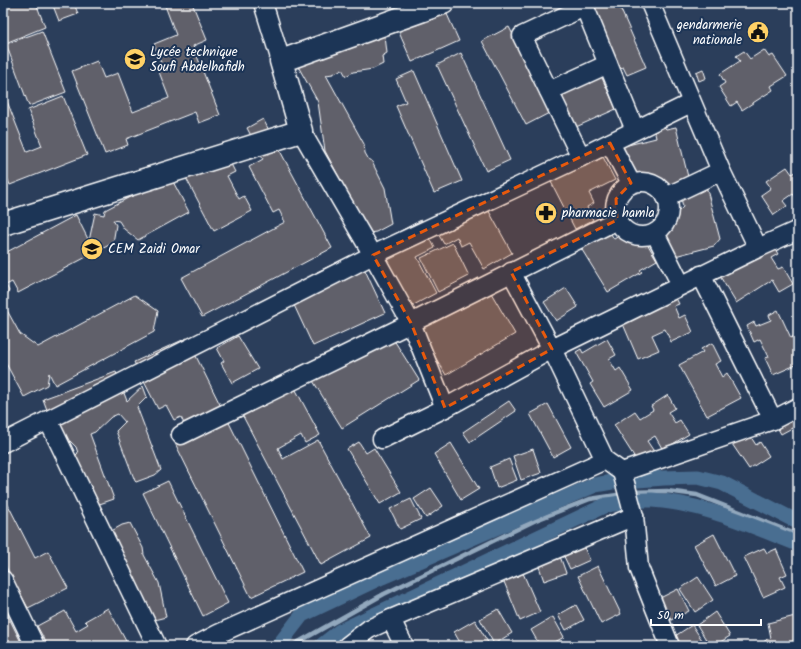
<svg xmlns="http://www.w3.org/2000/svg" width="801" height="649" font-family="Kalam,sans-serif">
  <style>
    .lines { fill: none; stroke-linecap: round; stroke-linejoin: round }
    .stream { stroke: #92a8bd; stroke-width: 4.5 }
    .canal { stroke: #4a6e91; stroke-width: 15 }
    .building { fill: #61606b; stroke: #fff }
    .minor-casing { stroke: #fff; stroke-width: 21 }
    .tertiary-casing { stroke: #fff; stroke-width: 25 }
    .minor { stroke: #1d3557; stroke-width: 18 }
    .tertiary { stroke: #1d3557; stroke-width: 22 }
    .marked { fill: #e8590c; fill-opacity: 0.2; stroke: #e8590c; stroke-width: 3; stroke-dasharray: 8 5; stroke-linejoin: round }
    .labels { text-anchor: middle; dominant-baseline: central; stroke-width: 4; stroke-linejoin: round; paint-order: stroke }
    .poi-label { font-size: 13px; fill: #fff; stroke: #1d3557; text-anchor: start }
  </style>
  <rect width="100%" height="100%" fill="#2b3e5b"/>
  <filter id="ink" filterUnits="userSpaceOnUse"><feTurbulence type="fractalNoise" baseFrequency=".025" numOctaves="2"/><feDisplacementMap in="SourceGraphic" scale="8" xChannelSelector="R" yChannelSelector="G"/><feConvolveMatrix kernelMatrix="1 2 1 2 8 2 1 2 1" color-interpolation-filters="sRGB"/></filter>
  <g filter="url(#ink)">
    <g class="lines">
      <g class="stream">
        <path d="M631,492L667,491L697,495L798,535"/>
        <path d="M293,646L295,644L384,594L536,520L590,499L624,494"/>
      </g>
      <g class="canal">
        <path d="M278,646L302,615L382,577L595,485L612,482L664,478L698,477L722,483L798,522"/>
        <path d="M321,646L340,631L606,505C621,503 637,499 652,500C703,503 751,526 798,544"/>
      </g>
    </g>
    <g class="building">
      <path d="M3,3H36L45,27L8,42L3,29Z"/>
      <path d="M52,3H74L78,14L59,21Z"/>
      <path d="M164,3H192L207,40L193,46L220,115L199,123L195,112L126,139L128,145L105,154L72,71L97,61L104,78L118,73L133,112L169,98L156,64L161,62L154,44L176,35Z"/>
      <path d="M442,3L459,41L412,62L394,21Z"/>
      <path d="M592,3H618L646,67L627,75L623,67L613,71Z"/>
      <path d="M377,22L385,36L387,53L382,56L383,64L373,69L353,72L346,76L342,69L333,74L326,75L364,144L365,153L369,160H371L385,188L391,224L376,232L369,233L325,151L318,102L295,61Z"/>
      <path d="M509,27L553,111L526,125L482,41Z"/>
      <path d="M42,31L66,92L29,106L6,44Z"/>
      <path d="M764,50L769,57L773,55L787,76L771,86L773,90L742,110L737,102L731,106L719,87L725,83L720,74L740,61L736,56L744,51L750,59Z"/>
      <path d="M461,53L510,160L486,171L437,65Z"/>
      <path d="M598,69L616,109L567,131L548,91Z"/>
      <path d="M703,69L706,78L699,81L696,72Z"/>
      <path d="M414,71L462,181L434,193L396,106L406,102L396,79Z"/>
      <path d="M3,91L27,152L42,146L28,110L63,96L87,155L10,185L3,168Z"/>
      <path d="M263,119L332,248L202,317L181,278L285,222L279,210L273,213L249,167L263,159L247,128Z"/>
      <path d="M661,123L666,129L676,127L689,181L705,182L720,239L714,246L671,257L661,229L683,207L680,193H665L652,180L630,186L620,147L656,138L654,129Z"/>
      <path d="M227,156L235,172L227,176L239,199L244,196L252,211L214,231L186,178Z"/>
      <path d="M603,157L615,180L589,193L594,203L587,207L593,220L575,229L550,180L590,160L592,163Z"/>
      <path d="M787,167L792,174L796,172L798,174V200L793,194L783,201L787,206L774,215L761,195L771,188L766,181Z"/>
      <path d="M170,176L189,212L138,240L124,229L119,221L113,220L116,225L113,243L18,293L12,282L6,285L9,291L3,300V254L76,215L89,241L95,213L104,215L105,210Z"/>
      <path d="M480,195L512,253L484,269L469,242L461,246L457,237L444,244L437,232Z"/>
      <path d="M421,220L435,248L417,257L436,293L408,308L384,262L396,256L386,239Z"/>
      <path d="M605,224L614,239L632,228L638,238L642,235L657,260L640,270L642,272L608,292L579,245Z"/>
      <path d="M771,242L778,254L771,258L778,269L783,267L793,284L779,292L772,280L736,303L718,273Z"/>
      <path d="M453,243L469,276L438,292L421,258Z"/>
      <path d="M357,253L385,313L313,346L287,290L319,275L317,272Z"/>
      <path d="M487,286L515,334L446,375L414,322Z"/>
      <path d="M566,288L578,307L556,321L544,302Z"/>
      <path d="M673,292L679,304L674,306L679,318L685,315L693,332L671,342L665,329L652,335L659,350L638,359L620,317Z"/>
      <path d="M135,295L158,311L154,332L55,385L49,373L47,385L24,397L3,358V303L20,334L38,347Z"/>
      <path d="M778,310L791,338L794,336L798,346V364L773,375L765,358L769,357L760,339L754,342L747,326L754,322L756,326L771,320L769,315Z"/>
      <path d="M387,329L419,380L342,428L310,376Z"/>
      <path d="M238,336L258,369L232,383L221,363L224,361L217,348Z"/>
      <path d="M187,338L303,572L251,597L170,433L185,426L181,417L174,420L166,405L158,409L134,362Z"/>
      <path d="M607,339L616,355L609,359L616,371L620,368L633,390L604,407L590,384L593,382L576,352L581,349L583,353Z"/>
      <path d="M712,343L721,361L715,364L722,377L727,373L741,398L707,416L679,365L703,352L701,349Z"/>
      <path d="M116,372L127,401L143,386L147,397L137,407L161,470L155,475L136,482L135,481L116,431L125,422L118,414L111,417L95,432L90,434L114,499L88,508L71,460L78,453L76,447L70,441L60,445L43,399Z"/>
      <path d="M289,377L320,435L305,443L301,435L278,448L283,459L318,440L371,538L321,565L236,403Z"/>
      <path d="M668,395L675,408L668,412L675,423L680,420L689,434L663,450L655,436L647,441L655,453L639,464L614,425L635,411L640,418L653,410L651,406Z"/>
      <path d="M509,401L516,411L470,442L463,432Z"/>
      <path d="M548,404L571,447L553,457L530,414Z"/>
      <path d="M783,404L793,421L798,418V440L792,428L781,434L769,413Z"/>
      <path d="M749,419L756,430L749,434L756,445L760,442L769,456L749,469L728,438L734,429Z"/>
      <path d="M359,442L366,453L374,448L401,492L380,504L347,449Z"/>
      <path d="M451,443L479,489L461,500L434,454Z"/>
      <path d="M533,449L541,473L521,480L513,456Z"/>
      <path d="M509,459L517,480L497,488L490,467Z"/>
      <path d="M168,481L228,603L203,616L143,493Z"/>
      <path d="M431,488L443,506L426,518L414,499Z"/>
      <path d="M3,495L35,558L48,551L68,588L28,608L3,561Z"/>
      <path d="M411,499L421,519L400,529L390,509Z"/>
      <path d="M130,523L143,548L144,555L159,583L166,617L154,620L108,533L122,525Z"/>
      <path d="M714,534L735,576L716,586L694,545Z"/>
      <path d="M578,535L590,560L570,569L558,544Z"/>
      <path d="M557,548L566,573L544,581L535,555Z"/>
      <path d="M764,548L767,553L776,549L787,574L780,577L785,587L763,597L744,557Z"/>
      <path d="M519,564L540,612L520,621L500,572Z"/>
      <path d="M598,566L621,614L601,624L578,576Z"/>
      <path d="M698,577L713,600L695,612L680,589Z"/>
      <path d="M678,589L689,611L671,620L660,598Z"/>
      <path d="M576,605L584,620L566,630L558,615Z"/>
      <path d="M3,606L23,646H3Z"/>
      <path d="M108,608L127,643L122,646H48L37,626L65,611L76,631L88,624L85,621Z"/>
      <path d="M498,609L512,633L494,644L480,619Z"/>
      <path d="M715,612L730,636L714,646H710L697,625Z"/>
      <path d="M795,616L798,629V646H766L765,640L771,638L768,623Z"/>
      <path d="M553,617L564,637L548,646H540L531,630Z"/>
      <path d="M475,620L490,646H462L454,632Z"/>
      <path d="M692,625L706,646H681L675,636Z"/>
    </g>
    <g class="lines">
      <g class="minor-casing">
        <g id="minor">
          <path d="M263,3L281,61"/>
          <path d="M583,3L635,130"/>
          <path d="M650,3L721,171L666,197"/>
          <path d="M549,91L608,64"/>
          <path d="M301,131L373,255L411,323L445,408"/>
          <path d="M610,143L631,183"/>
          <path d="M581,157L522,36L584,7"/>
          <path d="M721,171L758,248"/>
          <circle cx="642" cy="209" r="27"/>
          <path d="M655,233L681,285"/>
          <path d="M511,272L552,349L605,460L622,472L773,420L798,407"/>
          <path d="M701,275L773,420"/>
          <path d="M48,420L157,646"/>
          <path d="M181,435L411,323L617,220"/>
          <path d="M382,439L445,408L552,349L758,248L798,230"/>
          <path d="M3,443L373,255L581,157L691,103"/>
          <path d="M622,472L634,516L639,568L670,646"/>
          <path d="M3,580L35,646"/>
          <path d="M391,619L404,646"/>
          <path d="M195,646L218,634L605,460"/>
          <path d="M347,646L369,629L391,619L634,516"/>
        </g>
      </g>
      <g class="tertiary-casing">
        <path id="tertiary" d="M3,224L301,131L281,61L443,3"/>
      </g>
      <use href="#minor" class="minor"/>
      <use href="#tertiary" class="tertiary"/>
    </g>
  </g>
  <path class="marked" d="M610,143L631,183L616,199L617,220L511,272L552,349L445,408L411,323L373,255Z"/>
  <defs>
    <g id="civic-disc" transform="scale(1.15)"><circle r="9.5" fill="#ffd166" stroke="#1d3557"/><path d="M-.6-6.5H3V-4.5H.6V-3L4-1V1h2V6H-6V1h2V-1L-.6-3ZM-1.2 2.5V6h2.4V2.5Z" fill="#111"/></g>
    <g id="school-disc" transform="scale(1.15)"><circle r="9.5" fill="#ffd166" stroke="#1d3557"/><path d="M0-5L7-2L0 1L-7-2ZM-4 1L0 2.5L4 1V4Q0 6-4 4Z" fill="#111"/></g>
    <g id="pharmacy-disc" transform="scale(1.15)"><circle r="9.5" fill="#ffd166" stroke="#1d3557"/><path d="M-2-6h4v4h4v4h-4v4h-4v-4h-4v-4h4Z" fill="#111"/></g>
  </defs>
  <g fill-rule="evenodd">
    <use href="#civic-disc" x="758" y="32"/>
    <use href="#school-disc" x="135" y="59"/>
    <use href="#pharmacy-disc" x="546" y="213"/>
    <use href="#school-disc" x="92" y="249"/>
  </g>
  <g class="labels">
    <g class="poi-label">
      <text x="742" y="25" text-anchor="end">gendarmerie<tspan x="742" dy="15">nationale</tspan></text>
      <text x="150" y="52">Lycée technique<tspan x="150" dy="15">Soufi Abdelhafidh</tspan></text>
      <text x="562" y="213">pharmacie hamla</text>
      <text x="108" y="249">CEM Zaidi Omar</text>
    </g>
  </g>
  <rect width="801" height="649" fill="none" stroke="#1d3557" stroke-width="16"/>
  <rect x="8" y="8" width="785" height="633" fill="none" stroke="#fff" stroke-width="1.5" filter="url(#ink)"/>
  <path d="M651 619v6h110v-6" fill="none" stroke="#ffffff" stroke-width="2"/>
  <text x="657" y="619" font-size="12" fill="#ffffff" stroke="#1d3557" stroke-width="3" paint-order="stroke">50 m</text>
</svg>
